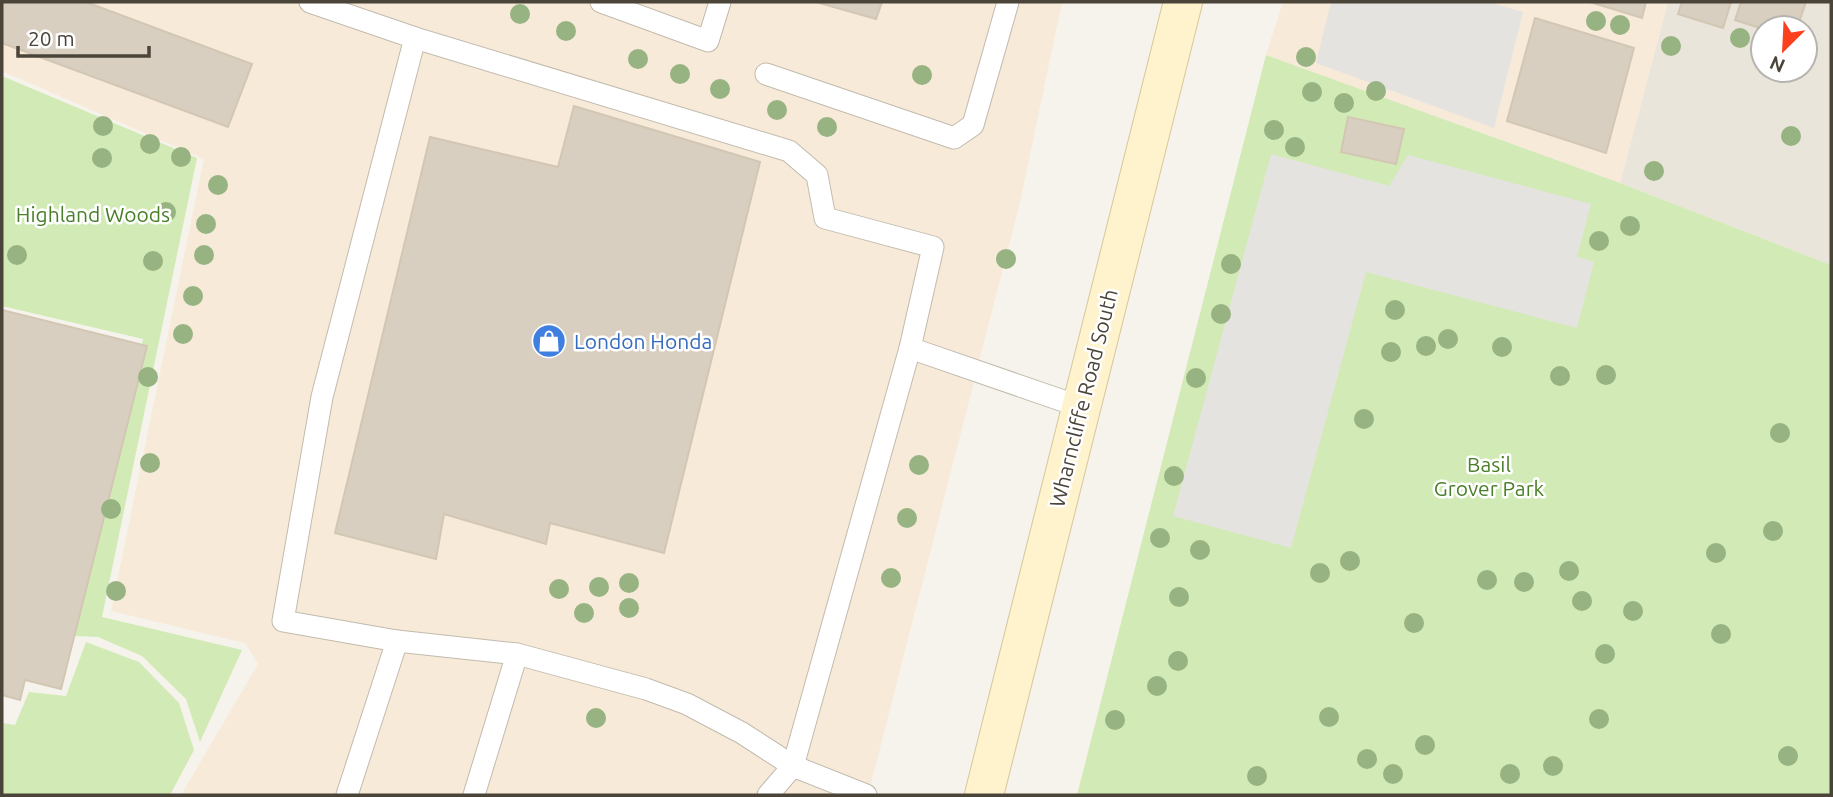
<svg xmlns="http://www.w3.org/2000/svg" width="1833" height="797" font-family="Ubuntu,sans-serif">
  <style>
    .residential { fill: #eae5da; fill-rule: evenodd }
    .commercial { fill: #f7ead8 }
    .green { fill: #d2eab5 }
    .parking { fill: #e5e3e0 }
    .building { fill: #d8cfc1; stroke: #d3c7b4; stroke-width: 2 }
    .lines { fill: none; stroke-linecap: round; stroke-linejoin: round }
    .lane-casing { stroke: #c2bbae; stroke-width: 23 }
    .secondary-casing { stroke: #d6c79b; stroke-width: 40 }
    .lane { stroke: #fff; stroke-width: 21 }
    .secondary { stroke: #fff3cd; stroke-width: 38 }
    .tree { fill: #97b381 }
    .labels { text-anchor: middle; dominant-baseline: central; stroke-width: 5; stroke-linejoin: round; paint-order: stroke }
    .park-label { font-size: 21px; fill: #4a7f2a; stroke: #fff }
    .shop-label { font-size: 21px; fill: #366cbe; stroke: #fff; text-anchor: start }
    .street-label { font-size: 21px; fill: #4b4439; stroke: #fff }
  </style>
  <rect width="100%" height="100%" fill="#f6f3ec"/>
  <path class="residential" d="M1668,2H1831V265L1620,183ZM1763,28H1805V70H1763Z"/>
  <g class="commercial">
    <path d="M2,2H1062L1021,198L868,795H181L258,664L245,643L111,611L204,159L2,71Z"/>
    <path d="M1283,2H1668L1620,183L1266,55Z"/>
  </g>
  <g class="green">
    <path d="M1266,55L1620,183L1831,265V795H1077Z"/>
    <path d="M2,76L197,158L102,617L242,650L200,742L186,699L142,656L98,637L75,636L143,339L2,306Z"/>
    <path d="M86,642L139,662L179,703L194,750L170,795H2V723L15,725L29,692L66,696Z"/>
  </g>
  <g class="parking">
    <path d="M1331,2H1488L1523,12L1494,128L1316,63Z"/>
    <path d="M1271,154L1389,186L1408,155L1591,204L1577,257L1594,262L1577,328L1366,272L1291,548L1173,516Z"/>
  </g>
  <g class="building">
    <path d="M2,2H86L252,64L228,127L2,43Z"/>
    <path d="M816,2H882L876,19Z"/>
    <path d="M1590,2H1646L1642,18Z"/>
    <path d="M1682,2H1731L1723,28L1678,14Z"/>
    <path d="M1741,2H1806L1797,28L1763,29L1735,20Z"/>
    <path d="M1535,18L1634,48L1606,153L1507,121Z"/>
    <path d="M574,106L760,162L664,553L550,523L546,544L444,514L436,559L335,533L430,137L558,167Z"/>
    <path d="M1348,117L1404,129L1396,164L1341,152Z"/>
    <path d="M2,310L147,346L61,689L25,680L20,700L2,695Z"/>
  </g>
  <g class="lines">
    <g class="lane-casing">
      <g id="lane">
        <path d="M310,2L415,38"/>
        <path d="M601,2L708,41L720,2"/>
        <path d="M766,74L954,138L973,125L1008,2"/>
        <path d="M347,795L397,641"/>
        <path d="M474,795L517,654"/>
        <path d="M768,795L793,766L910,348"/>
        <path d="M866,795L793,766L742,733L687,704L646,689L517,654L397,641L283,621L322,397L415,38L789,151L817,175L825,218L933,247L910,348L1081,407"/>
      </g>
    </g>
    <g class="secondary-casing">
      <path id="secondary" d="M984,795L1183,2"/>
    </g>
    <use href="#lane" class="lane"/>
    <use href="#secondary" class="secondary"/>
  </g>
  <g class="tree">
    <circle cx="520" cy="14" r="10"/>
    <circle cx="1596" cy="21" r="10"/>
    <circle cx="1620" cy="25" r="10"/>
    <circle cx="566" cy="31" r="10"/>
    <circle cx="1740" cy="38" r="10"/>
    <circle cx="1671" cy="46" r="10"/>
    <circle cx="1306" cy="57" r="10"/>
    <circle cx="638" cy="59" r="10"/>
    <circle cx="680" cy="74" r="10"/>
    <circle cx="922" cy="75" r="10"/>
    <circle cx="720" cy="89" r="10"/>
    <circle cx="1376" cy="91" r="10"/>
    <circle cx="1312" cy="92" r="10"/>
    <circle cx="1344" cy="103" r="10"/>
    <circle cx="777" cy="110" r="10"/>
    <circle cx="103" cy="126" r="10"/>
    <circle cx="827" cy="127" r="10"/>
    <circle cx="1274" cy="130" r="10"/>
    <circle cx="1791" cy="136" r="10"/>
    <circle cx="150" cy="144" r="10"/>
    <circle cx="1295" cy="147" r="10"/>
    <circle cx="181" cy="157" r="10"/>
    <circle cx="102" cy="158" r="10"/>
    <circle cx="1654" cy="171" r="10"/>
    <circle cx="218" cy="185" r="10"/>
    <circle cx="166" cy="212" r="10"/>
    <circle cx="206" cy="224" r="10"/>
    <circle cx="1630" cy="226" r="10"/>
    <circle cx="1599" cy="241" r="10"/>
    <circle cx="17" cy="255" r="10"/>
    <circle cx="204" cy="255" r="10"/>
    <circle cx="1006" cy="259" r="10"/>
    <circle cx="153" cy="261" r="10"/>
    <circle cx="1231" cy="264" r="10"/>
    <circle cx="193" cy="296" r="10"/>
    <circle cx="1395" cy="310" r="10"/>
    <circle cx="1221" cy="314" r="10"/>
    <circle cx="183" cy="334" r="10"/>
    <circle cx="1448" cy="339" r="10"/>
    <circle cx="1426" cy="346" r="10"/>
    <circle cx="1502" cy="347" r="10"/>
    <circle cx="1391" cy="352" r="10"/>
    <circle cx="1606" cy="375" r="10"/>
    <circle cx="1560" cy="376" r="10"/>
    <circle cx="148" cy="377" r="10"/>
    <circle cx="1196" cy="378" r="10"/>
    <circle cx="1364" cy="419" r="10"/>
    <circle cx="1780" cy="433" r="10"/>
    <circle cx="150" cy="463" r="10"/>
    <circle cx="919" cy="465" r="10"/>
    <circle cx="1174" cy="476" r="10"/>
    <circle cx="111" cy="509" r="10"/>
    <circle cx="907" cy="518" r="10"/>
    <circle cx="1773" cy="531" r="10"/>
    <circle cx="1160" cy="538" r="10"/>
    <circle cx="1200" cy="550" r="10"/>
    <circle cx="1716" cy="553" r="10"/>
    <circle cx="1350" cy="561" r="10"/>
    <circle cx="1569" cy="571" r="10"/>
    <circle cx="1320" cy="573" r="10"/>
    <circle cx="891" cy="578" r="10"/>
    <circle cx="1487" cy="580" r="10"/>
    <circle cx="1524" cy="582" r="10"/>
    <circle cx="629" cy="583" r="10"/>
    <circle cx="599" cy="587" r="10"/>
    <circle cx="559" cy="589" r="10"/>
    <circle cx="116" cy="591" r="10"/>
    <circle cx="1179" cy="597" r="10"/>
    <circle cx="1582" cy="601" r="10"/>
    <circle cx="629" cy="608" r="10"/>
    <circle cx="1633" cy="611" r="10"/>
    <circle cx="584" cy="613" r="10"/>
    <circle cx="1414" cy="623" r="10"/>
    <circle cx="1721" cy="634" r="10"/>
    <circle cx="1605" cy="654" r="10"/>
    <circle cx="1178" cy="661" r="10"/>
    <circle cx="1157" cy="686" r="10"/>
    <circle cx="1329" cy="717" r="10"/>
    <circle cx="596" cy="718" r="10"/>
    <circle cx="1599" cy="719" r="10"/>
    <circle cx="1115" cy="720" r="10"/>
    <circle cx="1425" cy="745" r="10"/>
    <circle cx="1788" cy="756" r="10"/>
    <circle cx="1367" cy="759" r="10"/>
    <circle cx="1553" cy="766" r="10"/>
    <circle cx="1393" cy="774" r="10"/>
    <circle cx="1510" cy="774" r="10"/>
    <circle cx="1257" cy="776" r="10"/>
  </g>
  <defs>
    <g id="shop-disc" transform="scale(1.75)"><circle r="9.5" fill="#3f7fe0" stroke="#fff"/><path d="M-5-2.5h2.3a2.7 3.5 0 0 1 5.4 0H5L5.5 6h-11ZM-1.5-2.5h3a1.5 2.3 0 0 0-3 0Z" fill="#fff"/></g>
  </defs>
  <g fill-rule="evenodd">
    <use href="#shop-disc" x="549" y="341"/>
  </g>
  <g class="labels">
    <g class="park-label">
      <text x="93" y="214">Highland Woods</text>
      <text x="1489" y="464">Basil<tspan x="1489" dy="24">Grover Park</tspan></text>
    </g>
    <g class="shop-label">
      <text x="574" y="341">London Honda</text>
    </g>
    <g class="street-label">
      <text transform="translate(1083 398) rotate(-76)">Wharncliffe Road South</text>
    </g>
  </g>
  <rect width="1833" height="797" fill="none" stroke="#4b4439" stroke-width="7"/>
  <g transform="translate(1784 49) rotate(204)"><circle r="33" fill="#ffffff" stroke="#b7b4b0" stroke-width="2"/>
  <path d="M0-5L12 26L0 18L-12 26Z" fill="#fc3f1d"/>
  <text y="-10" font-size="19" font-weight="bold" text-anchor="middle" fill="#4b4439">N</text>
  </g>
  <path d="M18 46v10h131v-10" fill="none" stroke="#4b4439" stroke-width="3.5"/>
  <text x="28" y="46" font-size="21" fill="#4b4439" stroke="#ffffff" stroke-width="5" paint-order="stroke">20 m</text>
</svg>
